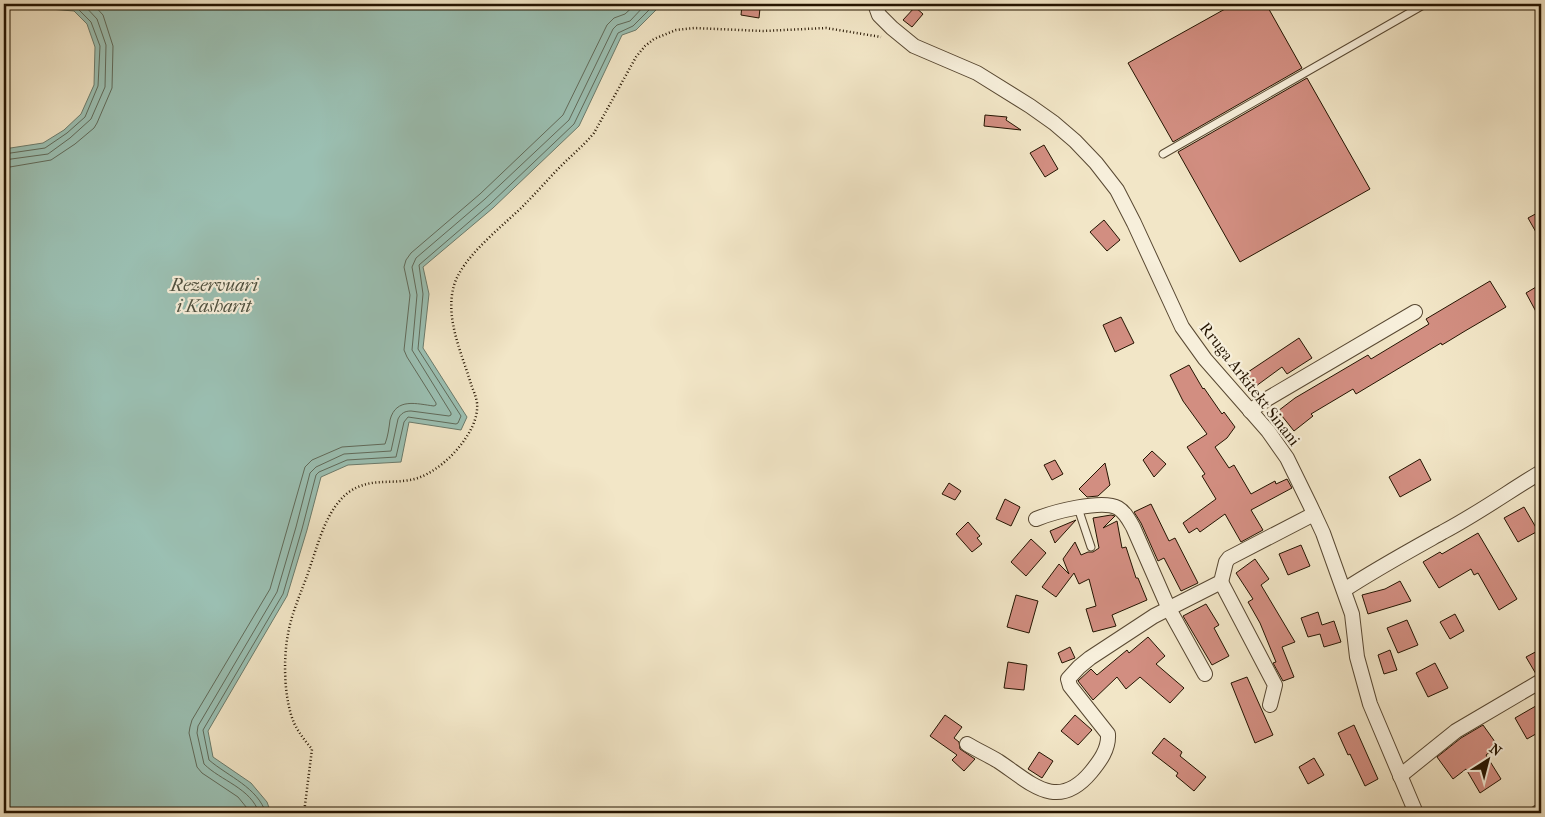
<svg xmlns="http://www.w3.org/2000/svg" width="1545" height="817" font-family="'IM FELL French Canon',serif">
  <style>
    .water { fill: #9bc0b3; stroke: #6b7b6c }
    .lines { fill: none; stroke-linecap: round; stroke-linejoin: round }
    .shore { stroke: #606a5a; stroke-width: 1 }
    .building { fill: #d28e81; stroke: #241401 }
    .service-casing { stroke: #584832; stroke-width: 9 }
    .minor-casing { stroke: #584832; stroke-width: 16 }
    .path { stroke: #241401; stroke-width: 2.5; stroke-dasharray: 1 2.5; stroke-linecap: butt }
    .service { stroke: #f7efdb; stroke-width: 7 }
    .minor { stroke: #f7efdb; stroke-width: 14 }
    .labels { text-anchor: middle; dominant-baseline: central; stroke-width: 4.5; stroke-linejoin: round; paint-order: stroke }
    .street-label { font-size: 16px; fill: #241401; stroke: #f7efdb }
    .water-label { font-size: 18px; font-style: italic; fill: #4e503f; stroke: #f7efdb }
  </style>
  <rect width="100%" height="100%" fill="#f2e6c7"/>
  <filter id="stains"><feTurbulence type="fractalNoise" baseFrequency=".004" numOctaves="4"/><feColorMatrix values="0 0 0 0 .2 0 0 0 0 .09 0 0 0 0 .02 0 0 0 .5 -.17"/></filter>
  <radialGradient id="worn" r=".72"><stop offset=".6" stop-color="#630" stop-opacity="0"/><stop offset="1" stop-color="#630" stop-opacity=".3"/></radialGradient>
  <path class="water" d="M4,4H665L660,6L636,30L622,35L579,126L493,208L423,267L429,294L423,348L467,417L461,430L409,422L401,462L348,465L321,477L307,530L287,596L208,731L213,757L251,783L267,802L271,813H4V149L43,143L64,130L81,114L94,85L95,47L87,24L74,11L50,9H4Z"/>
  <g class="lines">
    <g class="shore">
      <path d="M4,5L50,4L76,7L91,22L100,46L98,86L85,117L67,133L45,148L4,154"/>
      <path d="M4,160L48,154L70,138L91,119L105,87L106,45L97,19L83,4"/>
      <path d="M4,168L51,160L75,144L94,128L97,123L112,88L113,46L103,15L93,4"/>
      <path d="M251,813L238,797L202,773L197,767L189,733L190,727L192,720L270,589L305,467L312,460L342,447L385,444C388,436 389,428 390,420C396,397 417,404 434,406L436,405V403L407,357L404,350L410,295L404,267L406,260L411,253L480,194L563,115L607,25L614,18L625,14L636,4"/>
      <path d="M259,813C251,788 221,781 204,764L197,733L198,726L277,592L296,527L310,473L316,467L344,454L391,451L398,419C401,413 405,411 411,411L449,416L451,415V413L412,350L417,295L412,267L416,258L485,199L569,120L613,29L617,25L630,21L646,4"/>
      <path d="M266,813C257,787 229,777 209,760L203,730L283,594L302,529L316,475L319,472L347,460L396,457L404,422L408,417L456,424L458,423L461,416L418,349L423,294L419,265L490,204L574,124L618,33L633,26L655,4"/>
    </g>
  </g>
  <g class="building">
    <path d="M1234,4H1266L1302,68L1173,142L1128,63Z"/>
    <path d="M742,5L760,8L759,18L741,15Z"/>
    <path d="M915,7L923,14L912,27L903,20Z"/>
    <path d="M1307,78L1370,189L1240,262L1178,152Z"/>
    <path d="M985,115L1007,117L1006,120L1021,130L984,126Z"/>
    <path d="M1044,145L1058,169L1045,177L1030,153Z"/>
    <path d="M1541,211V241L1528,218Z"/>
    <path d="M1104,220L1120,240L1107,251L1090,232Z"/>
    <path d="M1490,281L1506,307L1465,331L1442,345L1441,343L1356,394L1353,389L1311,414L1313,416L1294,431L1278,411L1295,398L1368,355L1371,359L1429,324L1426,319Z"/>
    <path d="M1541,284V321L1526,293Z"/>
    <path d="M1121,317L1134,343L1115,352L1103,325Z"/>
    <path d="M1299,338L1312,358L1287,374L1282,367L1252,389L1242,376Z"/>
    <path d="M1189,365L1203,389L1204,388L1222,414L1224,412L1235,427L1227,438L1215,447L1229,468L1234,465L1251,494L1275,481L1276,484L1287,479L1292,488L1251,510L1263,530L1241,542L1225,514L1200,532L1197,528L1189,533L1183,523L1216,499L1202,476L1205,474L1187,447L1207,434L1183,401L1170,375Z"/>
    <path d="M1152,451L1166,464L1154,477L1143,460Z"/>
    <path d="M1420,459L1431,480L1400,497L1389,477Z"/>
    <path d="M1055,460L1063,474L1052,480L1044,465Z"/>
    <path d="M1105,463L1110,485L1098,496L1087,497L1079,489Z"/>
    <path d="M949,483L961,491L955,500L942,494Z"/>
    <path d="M1005,499L1020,507L1011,526L996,519Z"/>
    <path d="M1151,504L1169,541L1175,538L1198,583L1181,591L1164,558L1158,561L1141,523L1134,512Z"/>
    <path d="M1524,507L1538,531L1518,542L1504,518Z"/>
    <path d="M1111,515L1115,516L1103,528L1117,521L1122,548L1126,547L1136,578H1138L1147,600L1112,615L1116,626L1093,632L1086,609L1096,606L1089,579L1079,584L1074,573L1056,597L1042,587L1059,564L1069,574L1063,559L1075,542L1081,555L1088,552H1093L1099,548L1093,518Z"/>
    <path d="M1076,520L1055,543L1050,531Z"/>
    <path d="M968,522L980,536L977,538L982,544L972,552L956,534Z"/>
    <path d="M1478,533L1517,599L1499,610L1478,573L1474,575L1471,569L1439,588L1423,562L1440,552L1442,554Z"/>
    <path d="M1031,539L1046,553L1026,576L1011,562Z"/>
    <path d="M1301,545L1310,566L1288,575L1279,554Z"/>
    <path d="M1255,559L1269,579L1261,585L1295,642L1282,647L1294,677L1283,681L1273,663L1276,662L1260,623L1248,602L1253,599L1236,573Z"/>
    <path d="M1400,581L1411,601L1368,614L1362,595L1385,589Z"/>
    <path d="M1016,595L1038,601L1029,633L1007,627Z"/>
    <path d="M1206,604L1219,625L1214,628L1229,656L1212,665L1183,616Z"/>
    <path d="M1318,612L1322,625L1334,621L1341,642L1324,647L1320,634L1308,637L1301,618Z"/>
    <path d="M1455,614L1464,631L1450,639L1440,622Z"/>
    <path d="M1407,620L1418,645L1398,653L1387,628Z"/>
    <path d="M1148,637L1165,656L1156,664L1184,688L1170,703L1140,677L1126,689L1117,677L1093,700L1078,681L1091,669L1097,675L1127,650L1129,653Z"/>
    <path d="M1070,647L1075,658L1062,663L1058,653Z"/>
    <path d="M1541,649V672L1536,674L1526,657Z"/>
    <path d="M1390,650L1397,670L1384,674L1378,655Z"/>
    <path d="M1008,662L1027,665L1024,690L1004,688Z"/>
    <path d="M1435,663L1448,688L1428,697L1416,673Z"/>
    <path d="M1247,677L1273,735L1255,743L1231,683Z"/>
    <path d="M1541,703V731L1527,739L1515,718Z"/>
    <path d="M945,715L962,727L954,738L959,742L960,749L975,759L964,771L952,760L957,755L930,736Z"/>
    <path d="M1075,715L1092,730L1078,745L1061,731Z"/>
    <path d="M1354,725L1378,779L1365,786L1350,754L1348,755L1338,733Z"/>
    <path d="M1483,725L1498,746L1486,755L1501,779L1480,793L1466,769L1453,779L1437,757L1461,738Z"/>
    <path d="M1164,738L1182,752L1180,756L1206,777L1194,791L1176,776L1178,773L1152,753Z"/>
    <path d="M1039,752L1053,761L1042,778L1028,769Z"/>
    <path d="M1314,758L1324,775L1308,784L1299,767Z"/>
  </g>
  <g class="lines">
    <g class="service-casing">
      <g id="service">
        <path d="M1163,154L1425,4"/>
        <path d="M1078,508L1091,547"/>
      </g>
    </g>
    <g class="minor-casing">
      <g id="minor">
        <path d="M875,4L879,15L892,28L914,46L977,73L1030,106L1054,123L1075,141L1096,163L1117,190L1134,223L1182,327L1205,359L1268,431L1287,458L1310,505L1323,533L1352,614L1357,657L1370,704L1416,813"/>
        <path d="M1250,411L1267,399L1415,312"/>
        <path d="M1036,519C1053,512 1102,499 1118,508C1125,512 1129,520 1133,527L1169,609L1205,674"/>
        <path d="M1221,582L1275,685L1270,705"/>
        <path d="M1344,590C1376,569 1409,551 1443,532C1477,514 1508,492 1541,472"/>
        <path d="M967,744C977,750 988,755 998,761C1030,782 1057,813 1091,772C1100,761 1109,749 1108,734L1070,686L1068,679L1079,667L1090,658L1154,616L1221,582L1226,562L1229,558L1314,514"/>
        <path d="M1400,776L1456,731L1541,681"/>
        <path d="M1537,813L1541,811"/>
      </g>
    </g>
    <path class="path" d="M304,813L312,749C305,741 299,733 294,723C284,699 283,660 288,634C292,610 304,587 311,564C320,538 327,509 349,492C369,478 388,484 410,480C434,476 460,451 471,429C475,422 478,411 477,403C476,396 473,390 471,384C462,354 446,321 453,289C460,257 505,225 526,203C538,191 549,178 561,166C572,155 584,145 594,133L636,57L645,46L654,39L676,30L694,28L763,31L826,28L881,37"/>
    <use href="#service" class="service"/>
    <use href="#minor" class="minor"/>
  </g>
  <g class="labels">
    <g class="street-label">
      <text transform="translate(1250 384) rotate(52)">Rruga Arkitekt Sinani</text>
    </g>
    <g class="water-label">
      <text x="214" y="285">Rezervuari<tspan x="214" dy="21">i Kasharit</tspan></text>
    </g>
  </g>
  <rect width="1545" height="817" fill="none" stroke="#f2e6c7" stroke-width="20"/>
  <rect x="5" y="5" width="1535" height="807" fill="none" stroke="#241401" stroke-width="2.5"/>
  <rect x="10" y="10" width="1525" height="797" fill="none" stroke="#241401"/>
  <g transform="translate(1488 760) rotate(36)" stroke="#f7efdb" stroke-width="4" paint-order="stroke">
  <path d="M0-4L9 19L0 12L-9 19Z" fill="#241401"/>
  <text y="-8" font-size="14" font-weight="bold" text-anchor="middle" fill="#241401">N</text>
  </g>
  <rect width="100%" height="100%" filter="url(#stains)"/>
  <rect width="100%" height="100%" fill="url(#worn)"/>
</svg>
